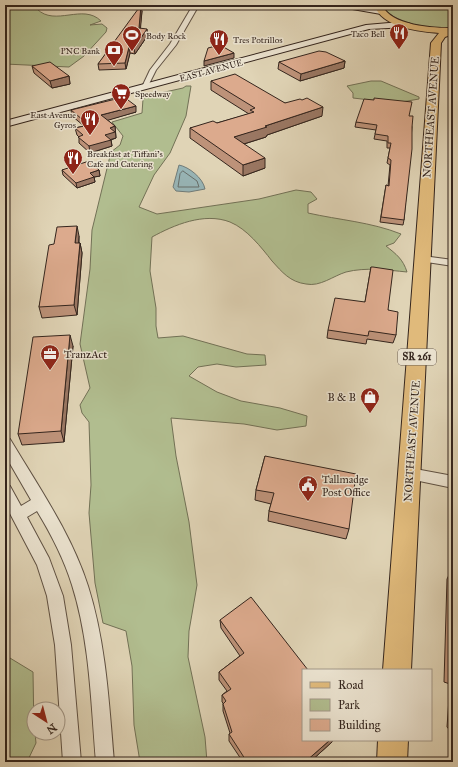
<svg xmlns="http://www.w3.org/2000/svg" width="458" height="767" font-family="'IM FELL Great Primer',serif">
  <style>
    .green { fill: #b1bd8f; stroke: #727156 }
    .water { fill: #98b6b8; stroke: #707c7a }
    .lines { fill: none; stroke-linecap: round; stroke-linejoin: round }
    .shore { stroke: #666e6a; stroke-width: 1 }
    .street-casing { stroke: #5f5143; stroke-width: 2 }
    .secondary-casing { stroke: #34251d; stroke-width: 2 }
    .primary-casing { stroke: #34251d; stroke-width: 2 }
    .street { fill: #ebe3d0; fill-rule: evenodd }
    .secondary { fill: #ebe3d0; fill-rule: evenodd }
    .primary { fill: #e0ba7b; fill-rule: evenodd }
    .wall { fill: #bd9279; stroke: #34251d }
    .shaded-wall { fill: #9a7763; stroke: #34251d }
    .building { fill: #dcaa8d; stroke: #34251d }
    .labels { text-anchor: middle; dominant-baseline: central; stroke-width: 3; stroke-linejoin: round; paint-order: stroke }
    .far-poi-label { font-size: 9px; fill: #34251d; stroke: #ebe3d0; text-anchor: start }
    .far-street-label { font-size: 9px; fill: #34251d; stroke: #ebe3d0 }
    .shield { fill: #ebe3d0; stroke: #6b5e53; stroke-width: 1 }
    .shield-label { font-size: 10px; font-weight: bold; fill: #34251d }
    .street-label { font-size: 11px; fill: #34251d; stroke: #ebe3d0 }
    .poi-label { font-size: 11px; fill: #34251d; stroke: #ebe3d0; text-anchor: start }
  </style>
  <rect width="100%" height="100%" fill="#e0d4b6"/>
  <filter id="stains"><feTurbulence type="fractalNoise" baseFrequency=".005" numOctaves="4"/><feColorMatrix values="0 0 0 0 .2 0 0 0 0 .09 0 0 0 0 .02 0 0 0 .5 -.17"/></filter>
  <radialGradient id="worn" r=".72"><stop offset=".6" stop-color="#630" stop-opacity="0"/><stop offset="1" stop-color="#630" stop-opacity=".3"/></radialGradient>
  <g class="green">
    <path d="M5,5H39L37,9C55,27 83,3 101,21L90,25L102,24L107,28L106,32L84,56L69,67L5,64Z"/>
    <path d="M383,5H453V29C430,27 401,27 384,9Z"/>
    <path d="M371,81H381L419,97V99L396,103L353,98V93L347,86Z"/>
    <path d="M186,86H191L186,116L170,153L154,175L139,207L157,214L259,199L296,190L311,192L317,199L308,204V213C339,220 371,222 401,234L394,243L386,246C396,254 403,259 407,272C387,270 366,267 346,272C333,276 320,287 306,284C290,282 282,272 272,261C261,247 247,229 230,222C204,212 174,225 152,237L150,271L156,308V326L158,338L183,336L247,354L265,355L266,365L236,367L217,364L198,367L189,376L217,392L241,401L280,408L307,416L306,426L277,430L244,424L171,418L176,456L189,522L197,585L189,631L188,657L205,737L207,762H140L134,725L132,666L126,631L103,623L95,583L89,513L91,485L89,422L82,413L80,405L90,388L80,344L90,269L92,230L111,152L120,145L123,136L112,122L142,113L143,99L147,96L183,88Z"/>
    <path d="M5,655L33,672L34,733H35L36,743L27,762H5Z"/>
  </g>
  <path class="water" d="M179,165C189,167 203,178 205,189L189,192L176,191L173,187Z"/>
  <g class="lines">
    <path class="shore" d="M183,171L197,181L199,187H178L180,174Z"/>
    <g class="street-casing">
      <g id="street">
        <path d="M193,5H199L176,45L156,70L147,88H143L142,87L150,70L170,44Z"/>
        <path d="M423,256L453,260V266L420,261L418,259Z"/>
        <path d="M5,438L10,439C38,486 71,533 88,586C106,643 109,703 114,762H96C91,703 90,642 72,585C64,559 51,534 37,511L27,517L49,558L63,596L71,645L81,762H63L55,645L47,596L37,565L5,504V484L10,486L21,506L31,500L5,455Z"/>
        <path d="M410,468L453,476V488L405,478L403,474L405,470Z"/>
      </g>
    </g>
    <g class="secondary-casing">
      <g id="secondary">
        <path d="M337,5H354L381,10L385,12L381,14L341,7Z"/>
        <path d="M389,23H408L412,25L408,27L369,29L5,127V121L366,25Z"/>
      </g>
    </g>
    <g class="primary-casing">
      <g id="primary">
        <path d="M374,5H382C391,26 433,28 453,28V34L445,37L441,43L411,670H383L431,43L439,33C417,31 383,28 374,5Z"/>
        <path d="M378,740H408L407,762H377Z"/>
      </g>
    </g>
    <use href="#street" class="street"/>
    <use href="#secondary" class="secondary"/>
    <use href="#primary" class="primary"/>
  </g>
  <g class="wall">
    <path d="M167,5H178L176,8H168Z"/>
    <path d="M142,11L140,28L148,35L135,54L130,53L126,69L99,70L98,64Z"/>
    <path d="M345,61L344,68L300,81L278,69L279,62Z"/>
    <path d="M32,66L69,76L70,84L52,88L34,73Z"/>
    <path d="M211,81L285,103L322,116L267,135L266,137L244,144L265,168L243,176L190,138V128L217,123L249,114L211,90Z"/>
    <path d="M71,110L136,112L107,120L115,126L116,138L111,140L112,146L90,153L79,143V137L77,135L75,128L84,126L72,116Z"/>
    <path d="M409,116L412,127L404,220L403,225L380,222L386,185L388,186L390,165L387,163L390,148H387V141L374,139L376,130L355,127L356,122Z"/>
    <path d="M62,170H99L100,176L94,177L95,182L77,188L63,175Z"/>
    <path d="M79,236V243H80L82,253L77,315L42,318L39,307L54,244Z"/>
    <path d="M371,267L388,310L396,335L393,343L367,339L366,344L327,338L328,330L365,302Z"/>
    <path d="M73,346L64,442L22,445L18,434Z"/>
    <path d="M265,456L349,529L346,539L268,521L269,511L271,504L255,500L256,490Z"/>
    <path d="M452,569H453V734L447,727L450,684L444,682L447,579Z"/>
    <path d="M220,620L332,742L310,762H243L229,741V734L230,733L223,711V703L222,702V695L227,691L219,680V672L240,656L221,628Z"/>
  </g>
  <g class="shaded-wall">
    <path d="M141,5L142,11L140,34L139,28Z"/>
    <path d="M147,29L148,35L135,54L134,48Z"/>
    <path d="M129,47L130,53L126,69L125,63Z"/>
    <path d="M234,53V58L204,66V61Z"/>
    <path d="M345,61L344,68L300,81L301,74Z"/>
    <path d="M69,76L70,84L52,88L50,81Z"/>
    <path d="M136,106V112L102,122L101,115Z"/>
    <path d="M323,107L322,116L267,135L266,137L234,147V137L265,126Z"/>
    <path d="M115,126L116,138L109,140H111L112,146L90,153L89,146L105,135L110,128Z"/>
    <path d="M265,158V168L243,176V165Z"/>
    <path d="M99,170L100,176L94,177L95,182L77,188L76,183L90,173Z"/>
    <path d="M77,226L79,236L78,253L75,243Z"/>
    <path d="M80,243L82,253L77,315L74,305Z"/>
    <path d="M70,335L73,346L64,442L61,431Z"/>
    <path d="M330,740H333L332,742L310,762H305Z"/>
    <path d="M287,758L285,762H282Z"/>
  </g>
  <g class="building">
    <path d="M141,5L139,28L147,29L134,48L129,47L125,63L98,64Z"/>
    <path d="M220,45L234,53L204,61L208,48Z"/>
    <path d="M319,51L326,52L345,61L301,74L279,62Z"/>
    <path d="M50,62L69,76L50,81L32,66Z"/>
    <path d="M235,74L285,103L300,99L302,100L307,98L323,107L265,126L267,127L234,137L265,158L243,165L190,128L213,121L217,123L254,112L250,110L255,108L211,81Z"/>
    <path d="M124,97L136,106L101,115L115,126L110,128L115,132L105,135L111,140L89,146L78,137L83,135L75,128L89,125L71,110Z"/>
    <path d="M374,98L412,102L409,116H413L412,127V149L404,220L381,217L386,185L389,186L391,160L388,158L391,143H388V136L375,134L377,125L356,122L364,99L374,100Z"/>
    <path d="M89,161L99,170L90,173L94,177L76,183L62,170Z"/>
    <path d="M77,226L75,243H80L74,305L39,307L49,245L54,244L57,227Z"/>
    <path d="M371,267H373L393,270L388,310L398,312L396,335L369,331L368,336L328,330L335,298L365,302Z"/>
    <path d="M70,335L61,431L18,434L33,337Z"/>
    <path d="M265,456L356,474L349,529L269,511L274,493L256,490Z"/>
    <path d="M452,569H453V675L450,674Z"/>
    <path d="M251,597L308,670H303V740H330L305,762H289L287,758L282,762H247L229,734L232,732L223,704L226,701L222,695L231,689L219,672L244,653L220,620Z"/>
  </g>
  <defs>
    <g id="restaurant-pin" transform="scale(1)"><path d="M0 17L-7.5 6A9.5 9.5 0 1 1 7.5 6Z" fill="#8f2418" stroke="#ebe3d0"/><path d="M-5-6h1v4h1v-4h1v4h1v-4h1v5L-1.5 .5V6h-2V.5L-5-1ZM5-6V6H3V1.5H1.5Q1.5-4 5-6Z" fill="#fff"/></g>
    <g id="stadium-pin" transform="scale(1)"><path d="M0 17L-7.5 6A9.5 9.5 0 1 1 7.5 6Z" fill="#8f2418" stroke="#ebe3d0"/><path d="M0-5a6.5 5 0 1 0 0 10a6.5 5 0 1 0 0-10ZM-3.5-1.8h7v3.6h-7Z" fill="#fff"/></g>
    <g id="bank-pin" transform="scale(1)"><path d="M0 17L-7.5 6A9.5 9.5 0 1 1 7.5 6Z" fill="#8f2418" stroke="#ebe3d0"/><path d="M-6-4H6V4H-6ZM0-2.3a2.3 2.3 0 1 0 0 4.6a2.3 2.3 0 1 0 0-4.6Z" fill="#fff"/></g>
    <g id="supermarket-pin" transform="scale(1)"><path d="M0 17L-7.5 6A9.5 9.5 0 1 1 7.5 6Z" fill="#8f2418" stroke="#ebe3d0"/><path d="M-6-5.5h2.5l.6 2H6L4.5 2H-2.5L-4.4-4H-6ZM-1.5 3.2a1.3 1.3 0 1 0 .1 0ZM3 3.2a1.3 1.3 0 1 0 .1 0Z" fill="#fff"/></g>
    <g id="office-pin" transform="scale(1)"><path d="M0 17L-7.5 6A9.5 9.5 0 1 1 7.5 6Z" fill="#8f2418" stroke="#ebe3d0"/><path d="M-6-3h4V-5.5h4V-3h4V5H-6ZM-1-4.5V-3h2v-1.5ZM-6 0V1H6V0Z" fill="#fff"/></g>
    <g id="shop-pin" transform="scale(1)"><path d="M0 17L-7.5 6A9.5 9.5 0 1 1 7.5 6Z" fill="#8f2418" stroke="#ebe3d0"/><path d="M-5-2.5h2.3a2.7 3.5 0 0 1 5.4 0H5L5.5 6h-11ZM-1.5-2.5h3a1.5 2.3 0 0 0-3 0Z" fill="#fff"/></g>
    <g id="civic-pin" transform="scale(1)"><path d="M0 17L-7.5 6A9.5 9.5 0 1 1 7.5 6Z" fill="#8f2418" stroke="#ebe3d0"/><path d="M-.6-6.5H3V-4.5H.6V-3L4-1V1h2V6H-6V1h2V-1L-.6-3ZM-1.2 2.5V6h2.4V2.5Z" fill="#fff"/></g>
  </defs>
  <g fill-rule="evenodd">
    <use href="#restaurant-pin" x="399" y="33"/>
    <use href="#stadium-pin" x="132" y="35"/>
    <use href="#restaurant-pin" x="219" y="39"/>
    <use href="#bank-pin" x="114" y="50"/>
    <use href="#supermarket-pin" x="121" y="93"/>
    <use href="#restaurant-pin" x="90" y="119"/>
    <use href="#restaurant-pin" x="73" y="158"/>
    <use href="#office-pin" x="50" y="354"/>
    <use href="#shop-pin" x="370" y="397"/>
    <use href="#civic-pin" x="308" y="485"/>
  </g>
  <g class="labels">
    <g class="far-poi-label">
      <text x="385" y="33" text-anchor="end">Taco Bell</text>
      <text x="146" y="35">Body Rock</text>
      <text x="233" y="39">Tres Potrillos</text>
      <text x="100" y="50" text-anchor="end">PNC Bank</text>
      <text x="135" y="93">Speedway</text>
      <text x="76" y="114" text-anchor="end">East Avenue<tspan x="76" dy="10">Gyros</tspan></text>
      <text x="87" y="153">Breakfast at Tiffani's<tspan x="87" dy="10">Cafe and Catering</tspan></text>
    </g>
    <g class="far-street-label">
      <text transform="translate(211 70) rotate(-15)">EAST AVENUE</text>
    </g>
    <rect class="shield" x="398" y="349" width="38" height="16" rx="3"/>
    <g class="shield-label">
      <text x="417" y="357">SR 261</text>
    </g>
    <g class="street-label">
      <text transform="translate(431 117) rotate(-86)">NORTHEAST AVENUE</text>
      <text transform="translate(412 441) rotate(-86)">NORTHEAST AVENUE</text>
    </g>
    <g class="poi-label">
      <text x="64" y="354">TranzAct</text>
      <text x="356" y="397" text-anchor="end">B &amp; B</text>
      <text x="322" y="479">Tallmadge<tspan x="322" dy="13">Post Office</tspan></text>
    </g>
  </g>
  <rect width="458" height="767" fill="none" stroke="#e0d4b6" stroke-width="20"/>
  <rect x="6" y="6" width="446" height="755" fill="none" stroke="#34251d" stroke-width="2"/>
  <rect x="10" y="10" width="438" height="747" fill="none" stroke="#34251d"/>
  <rect x="302" y="669" width="130" height="72" fill="#ebe3d0" stroke="#a29788"/>
  <rect x="310" y="682" width="20" height="6" fill="#e0ba7b" stroke="#a29788"/>
  <text x="338" y="689" font-size="12" fill="#34251d">Road</text>
  <rect x="310" y="699" width="20" height="12" fill="#b1bd8f" stroke="#a29788"/>
  <text x="338" y="709" font-size="12" fill="#34251d">Park</text>
  <rect x="310" y="719" width="20" height="12" fill="#dcaa8d" stroke="#a29788"/>
  <text x="338" y="729" font-size="12" fill="#34251d">Building</text>
  <g transform="translate(46 721) rotate(144)"><circle r="19" fill="#ebe3d0" stroke="#a29788"/>
  <path d="M0-3L7 15L0 10L-7 15Z" fill="#8f2418"/>
  <text y="-6" font-size="11" font-weight="bold" text-anchor="middle" fill="#34251d">N</text>
  </g>
  <rect width="100%" height="100%" filter="url(#stains)"/>
  <rect width="100%" height="100%" fill="url(#worn)"/>
</svg>
